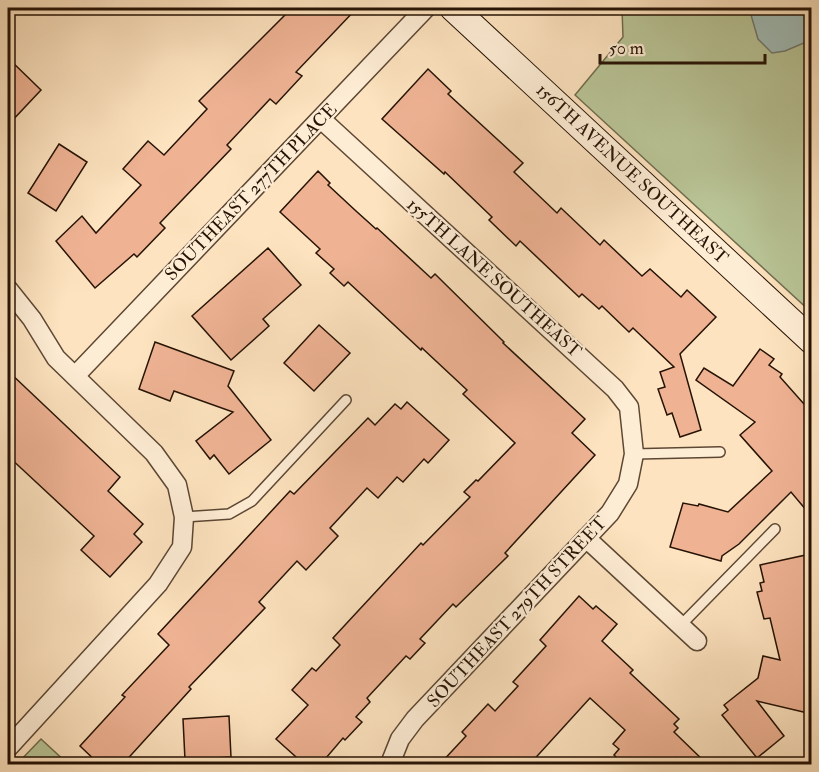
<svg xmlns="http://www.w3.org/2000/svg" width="819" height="772" font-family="'IM FELL Double Pica',serif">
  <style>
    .green { fill: #b9c597; stroke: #706c4e; stroke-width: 1.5 }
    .water { fill: #a0bdb7; stroke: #6f7970; stroke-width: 1.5 }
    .building { fill: #efb394; stroke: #261305; stroke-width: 1.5 }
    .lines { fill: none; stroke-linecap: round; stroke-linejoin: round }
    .lane-casing { stroke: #5c4734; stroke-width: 12 }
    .street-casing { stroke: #5c4734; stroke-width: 21 }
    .secondary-casing { stroke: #261305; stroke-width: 28 }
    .lane { stroke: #feedd5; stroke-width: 9 }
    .street { stroke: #feedd5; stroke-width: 18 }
    .secondary { stroke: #feedd5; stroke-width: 26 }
    .labels { text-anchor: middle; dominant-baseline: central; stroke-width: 4.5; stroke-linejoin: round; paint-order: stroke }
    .street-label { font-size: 18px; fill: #261305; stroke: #feedd5 }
  </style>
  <rect width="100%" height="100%" fill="#fde3bf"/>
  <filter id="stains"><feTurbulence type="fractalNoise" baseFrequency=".00333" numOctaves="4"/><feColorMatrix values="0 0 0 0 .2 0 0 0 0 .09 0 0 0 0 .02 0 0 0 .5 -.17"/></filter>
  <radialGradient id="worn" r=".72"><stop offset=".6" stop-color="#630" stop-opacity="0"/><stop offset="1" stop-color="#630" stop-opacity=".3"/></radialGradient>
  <g class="green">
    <path d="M622,8H811V312L575,95L623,37Z"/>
    <path d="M41,739L68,764H17Z"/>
  </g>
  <path class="water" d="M749,8H811V40L785,51L772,53L758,39Z"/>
  <g class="building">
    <path d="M292,8H357L296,72L302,76L276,104L270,99L227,145L231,149L160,223L165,228L137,257L134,254L95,288L56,241L82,216L96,233L141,185L123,169L148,141L164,155L207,109L199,101Z"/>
    <path d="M8,58L41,90L8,125Z"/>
    <path d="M428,69L451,91L448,94L523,163L514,172L557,213L561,208L600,245L604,240L642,276L650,269L681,297L687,290L716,317L680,354L701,430L680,437L672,413L667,415L658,389L665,387L660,372L674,367L633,328L629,332L602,306L599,309L582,294L579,297L520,241L516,246L489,220L492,217L445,172L444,174L382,119Z"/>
    <path d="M59,144L87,162L56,211L28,193Z"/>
    <path d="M318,171L330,183L328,185L356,211L376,229L377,228L431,278L435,274L504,342L503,343L585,419L572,433L595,455L505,553L508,556L456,607L453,604L420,639L425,643L410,659L406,656L367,698L370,702L356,717L362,722L345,740L343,738L320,765H305L276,739L308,705L292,690L312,668L316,671L340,645L333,638L421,543L423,545L470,497L464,492L476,480L478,481L515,443L463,394L467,390L422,348L421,350L348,282L344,286L330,273L334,269L316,253L320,249L280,212Z"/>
    <path d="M268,248L301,285L263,319L269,326L231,360L192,316Z"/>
    <path d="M319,325L350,353L314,391L284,363Z"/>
    <path d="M155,342L234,371L228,386L271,440L229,474L214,455L210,459L196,441L233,412L174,391L170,401L139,389Z"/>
    <path d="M760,349L774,359L769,365L782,374L780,377L812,413V517L791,492L739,544L722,556L721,561L670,547L683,503L698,506L699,504L728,512L772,471L740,435L755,422L696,380L704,368L733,386Z"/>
    <path d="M8,371L120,477L108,491L143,524L134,534L142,542L110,577L81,550L94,536L8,456Z"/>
    <path d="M407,402L449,440L428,463L424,459L403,482L397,477L378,498L367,488L330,528L338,536L306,570L297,561L259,602L265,608L189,687L191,689L122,765H100L80,746L125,697L122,695L169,645L158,634L290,491L294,494L368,418L375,425L395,404L401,409Z"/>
    <path d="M806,555L812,576V714L757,701L784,736L757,758L722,715L728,710L724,705L758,678L763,656L780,660L770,618L764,619L757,592L762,591L760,583L764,582L760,565Z"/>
    <path d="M579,596L593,609L596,606L617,624L602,641L633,670L630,673L679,719L674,724L678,728L674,732L708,765H624L614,755L619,749L613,744L625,730L590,698L529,765H439L466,736L462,732L488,704L495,711L518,686L513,682L546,646L540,640Z"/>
    <path d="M229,716L231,757L185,760L183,719Z"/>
  </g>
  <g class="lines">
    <g class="lane-casing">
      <g id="lane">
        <path d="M634,454L720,452"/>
        <path d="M184,517L229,514L252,501L346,400"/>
        <path d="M681,625L775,529"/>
      </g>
    </g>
    <g class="street-casing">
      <g id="street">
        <path d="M321,119L615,389L629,407L634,454L628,484L610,513L415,719L400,739L390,764"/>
        <path d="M8,289L32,319L56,358L154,453L177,485L184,517L182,547L158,584L8,748"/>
        <path d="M75,376L426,8"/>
        <path d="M586,538L697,641"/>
      </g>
    </g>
    <g class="secondary-casing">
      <path id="secondary" d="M453,8L812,341"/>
    </g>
    <use href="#lane" class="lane"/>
    <use href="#street" class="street"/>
    <use href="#secondary" class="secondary"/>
  </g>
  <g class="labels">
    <g class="street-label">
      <text transform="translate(632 174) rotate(43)">156TH AVENUE SOUTHEAST</text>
      <text transform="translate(251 192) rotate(-46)">SOUTHEAST 277TH PLACE</text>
      <text transform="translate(494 278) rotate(42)">155TH LANE SOUTHEAST</text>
      <text transform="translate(517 612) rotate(-47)">SOUTHEAST 279TH STREET</text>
    </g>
  </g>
  <rect width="819" height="772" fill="none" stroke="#fde3bf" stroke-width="30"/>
  <rect x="9" y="9" width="801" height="754" fill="none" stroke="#261305" stroke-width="3"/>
  <rect x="15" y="15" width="789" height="742" fill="none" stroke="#261305" stroke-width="1.5"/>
  <path d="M600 54v9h165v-9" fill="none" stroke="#261305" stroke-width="3"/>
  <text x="609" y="54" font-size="18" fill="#261305" stroke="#feedd5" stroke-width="4.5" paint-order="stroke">50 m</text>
  <rect width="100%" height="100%" filter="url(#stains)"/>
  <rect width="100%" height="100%" fill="url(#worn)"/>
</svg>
